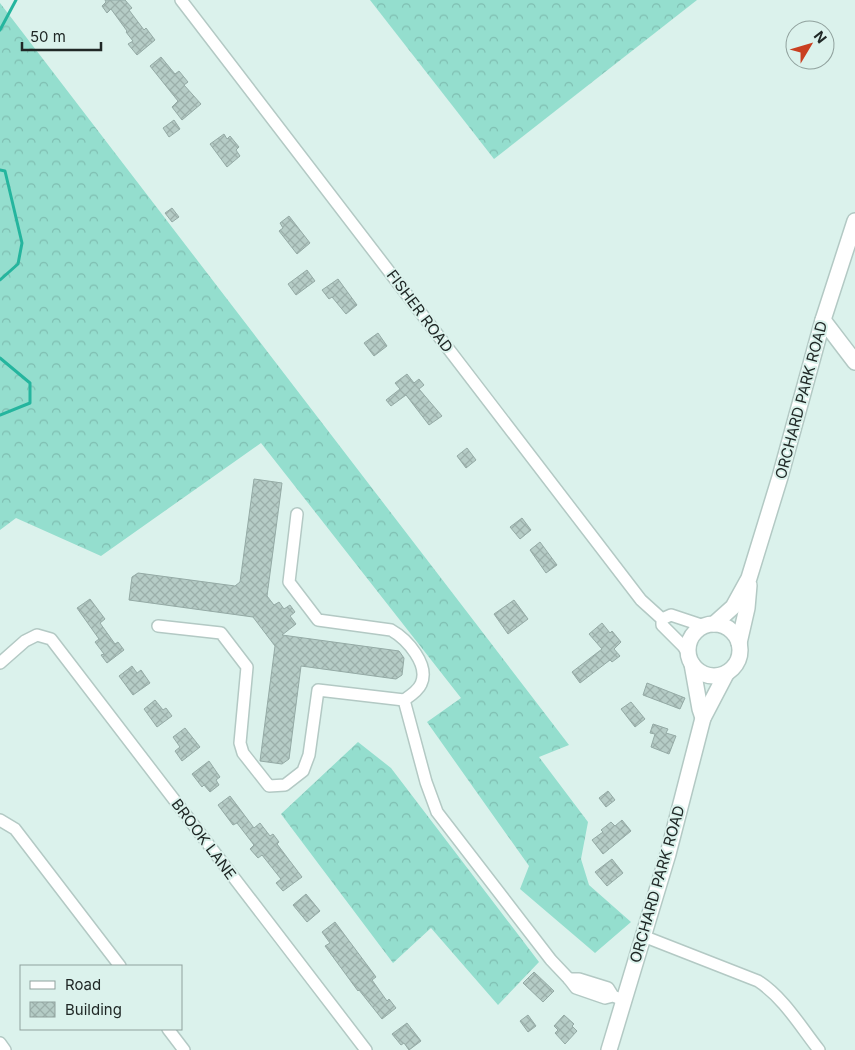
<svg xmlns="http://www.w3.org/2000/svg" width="855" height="1050" font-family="Inter,sans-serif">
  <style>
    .forest { fill: url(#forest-crowns) }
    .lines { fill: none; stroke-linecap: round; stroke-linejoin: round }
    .stream { stroke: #25b59e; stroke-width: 3 }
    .building { fill: url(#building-cross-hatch); stroke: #94aaa5 }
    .street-casing { stroke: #b3c9c4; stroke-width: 14 }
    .secondary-casing { stroke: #b3c9c4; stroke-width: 18 }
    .street { stroke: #fff; stroke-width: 11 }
    .secondary { stroke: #fff; stroke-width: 15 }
    .labels { text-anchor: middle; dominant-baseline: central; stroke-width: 4; stroke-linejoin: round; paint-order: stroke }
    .street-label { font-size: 15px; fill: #202826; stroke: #dbf2ec }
  </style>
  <defs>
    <pattern id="forest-crowns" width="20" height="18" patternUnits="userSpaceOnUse" patternTransform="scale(1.25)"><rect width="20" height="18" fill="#94dece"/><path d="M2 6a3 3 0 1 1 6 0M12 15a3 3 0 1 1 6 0" fill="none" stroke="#7fbeb1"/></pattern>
    <pattern id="building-cross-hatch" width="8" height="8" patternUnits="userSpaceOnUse" patternTransform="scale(1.25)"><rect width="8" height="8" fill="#b5ccc6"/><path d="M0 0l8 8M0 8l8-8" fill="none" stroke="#9bafaa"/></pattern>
  </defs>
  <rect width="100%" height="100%" fill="#dbf2ec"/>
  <g class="forest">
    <path d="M370,0H697L494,159Z"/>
    <path d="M0,3L569,745L539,757L588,822L581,859L589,885L631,922L595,953L520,889L529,866L427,722L461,698L261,443L101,556L16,518L0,530Z"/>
    <path d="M358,742L391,768L539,962L498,1005L431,928L393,963L281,814Z"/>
  </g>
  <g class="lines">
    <g class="stream">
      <path d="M0,30L16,0"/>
      <path d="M0,170L5,171L22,243L18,264L0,280"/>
      <path d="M0,358L30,383V403L0,415"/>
    </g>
  </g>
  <g class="building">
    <path d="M105,0H125L132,8L129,10L144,30L146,28L155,40L137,55L128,44L133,41L126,32L127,31L111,9L107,13L102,6L106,2Z"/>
    <path d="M161,57L175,74L179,71L188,82L184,85L201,104L182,120L172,107L178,101L150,66Z"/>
    <path d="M174,120L180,129L169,137L163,128Z"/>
    <path d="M224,134L227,139L230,136L239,147L236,150L240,156L227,167L210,144Z"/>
    <path d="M172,208L179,217L172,222L165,213Z"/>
    <path d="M289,216L310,243L297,254L279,231L283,228L280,223Z"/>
    <path d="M307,270L315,281L296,295L288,284Z"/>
    <path d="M338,279L357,305L346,314L332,297L329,299L322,290Z"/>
    <path d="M378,333L387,346L374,356L364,343Z"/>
    <path d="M407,374L414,383L419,379L424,385L419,389L442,416L429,425L406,395L391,406L386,400L400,389L395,383Z"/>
    <path d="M467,448L476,460L466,468L457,456Z"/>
    <path d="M254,479L282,483L267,596L274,605L279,602L284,609L290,605L295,612L290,616L296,624L282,635L399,651L404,658L402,675L396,679L301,666L289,759L282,764L260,761L275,646L253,617L129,600L132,577L138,573L235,586L240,582Z"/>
    <path d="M522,518L531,530L520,539L510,527Z"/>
    <path d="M540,542L557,565L546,573L530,550Z"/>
    <path d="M90,599L105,619L100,623L115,644L118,642L124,650L107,663L101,655L104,654L95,642L99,639L77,608Z"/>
    <path d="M514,600L528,619L508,634L494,614Z"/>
    <path d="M602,623L610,633L612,631L621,642L614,649L620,656L612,662L610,660L580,683L572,672L602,649L589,634Z"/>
    <path d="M132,666L137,673L141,670L150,683L133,695L119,676Z"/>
    <path d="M647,683L685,698L680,709L643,695Z"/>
    <path d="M155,700L163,710L166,708L172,716L157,727L144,709Z"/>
    <path d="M631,702L645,719L635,727L621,709Z"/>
    <path d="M653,724L668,729L666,733L676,736L669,754L651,747L655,734L650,733Z"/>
    <path d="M185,728L200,747L182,761L175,751L180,747L173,737Z"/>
    <path d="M209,761L220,777L216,780L219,785L210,792L204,785L202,787L192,774Z"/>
    <path d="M608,791L615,800L606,807L599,798Z"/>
    <path d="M230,796L254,828L260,823L270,836L273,834L279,842L277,844L302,877L283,891L276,883L281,879L262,855L258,858L250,849L254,845L237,823L233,825L218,805Z"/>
    <path d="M622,820L631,831L603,854L592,840L603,832L601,830L611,822L615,826Z"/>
    <path d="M612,859L623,873L607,886L595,872Z"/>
    <path d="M306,894L320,911L307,922L293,905Z"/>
    <path d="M335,922L376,977L372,980L387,1001L389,999L396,1008L382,1019L359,990L358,991L325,946L330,943L322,932Z"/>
    <path d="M534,972L554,991L543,1002L523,983Z"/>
    <path d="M528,1015L536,1026L528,1032L520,1021Z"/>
    <path d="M564,1015L574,1024L572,1026L577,1031L565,1044L555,1033L558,1030L554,1026Z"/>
    <path d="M407,1023L421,1041L409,1050L404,1043L401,1045L392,1034Z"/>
  </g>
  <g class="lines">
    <g class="street-casing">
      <g id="street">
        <path d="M181,0L641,600L662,619V625L683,646L689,655"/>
        <path d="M662,619L671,615L704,626"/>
        <path d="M158,626L221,633L247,667L240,743L243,753L269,786L285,785L303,771L309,755L318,690L404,700C410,696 418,691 421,684C430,665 407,639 391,630L318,620L289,582L297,514"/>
        <path d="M0,663L25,641L37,635L51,639L366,1050"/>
        <path d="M404,700L426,782L437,812L551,960L569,979"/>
        <path d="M0,820L15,829L120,966"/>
        <path d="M643,936L758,981C784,998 800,1026 819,1050"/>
        <path d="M613,996L605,998L576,988L569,979H579L608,988L613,996L623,1000"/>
        <path d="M168,1029L184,1050"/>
        <path d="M0,1043L5,1050"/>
      </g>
    </g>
    <g class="secondary-casing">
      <g id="secondary">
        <path d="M823,320L855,362"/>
        <circle cx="714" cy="650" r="26"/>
        <path d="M714,624L733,607L749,578L780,477L823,320L855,221"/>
        <path d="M739,643L747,608L749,585"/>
        <path d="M692,664L700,709L703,718"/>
        <path d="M609,1050L668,854L703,718L726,674"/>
      </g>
    </g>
    <use href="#street" class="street"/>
    <use href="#secondary" class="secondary"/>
  </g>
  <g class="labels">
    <g class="street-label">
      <text transform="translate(420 311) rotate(53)">FISHER ROAD</text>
      <text transform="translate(801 400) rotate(-75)">ORCHARD PARK ROAD</text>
      <text transform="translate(204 839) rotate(53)">BROOK LANE</text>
      <text transform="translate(657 884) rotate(-74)">ORCHARD PARK ROAD</text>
    </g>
  </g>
  <rect x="20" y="965" width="162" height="65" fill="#dbf2ec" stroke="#90a19d"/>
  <rect x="30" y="981" width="25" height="8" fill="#ffffff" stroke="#90a19d"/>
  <text x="65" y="990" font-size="15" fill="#202826">Road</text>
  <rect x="30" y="1002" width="25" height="15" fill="url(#building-cross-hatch)" stroke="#90a19d"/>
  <text x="65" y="1015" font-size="15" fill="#202826">Building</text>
  <g transform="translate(810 45) rotate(52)"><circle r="24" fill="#dbf2ec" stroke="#90a19d"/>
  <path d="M0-4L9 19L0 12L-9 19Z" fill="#c93f20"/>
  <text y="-8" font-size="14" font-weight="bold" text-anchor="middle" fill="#202826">N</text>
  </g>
  <path d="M22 42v8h79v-8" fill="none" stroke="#202826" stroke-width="2.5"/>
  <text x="30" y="42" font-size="15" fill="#202826" stroke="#dbf2ec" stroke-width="4" paint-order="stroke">50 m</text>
</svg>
